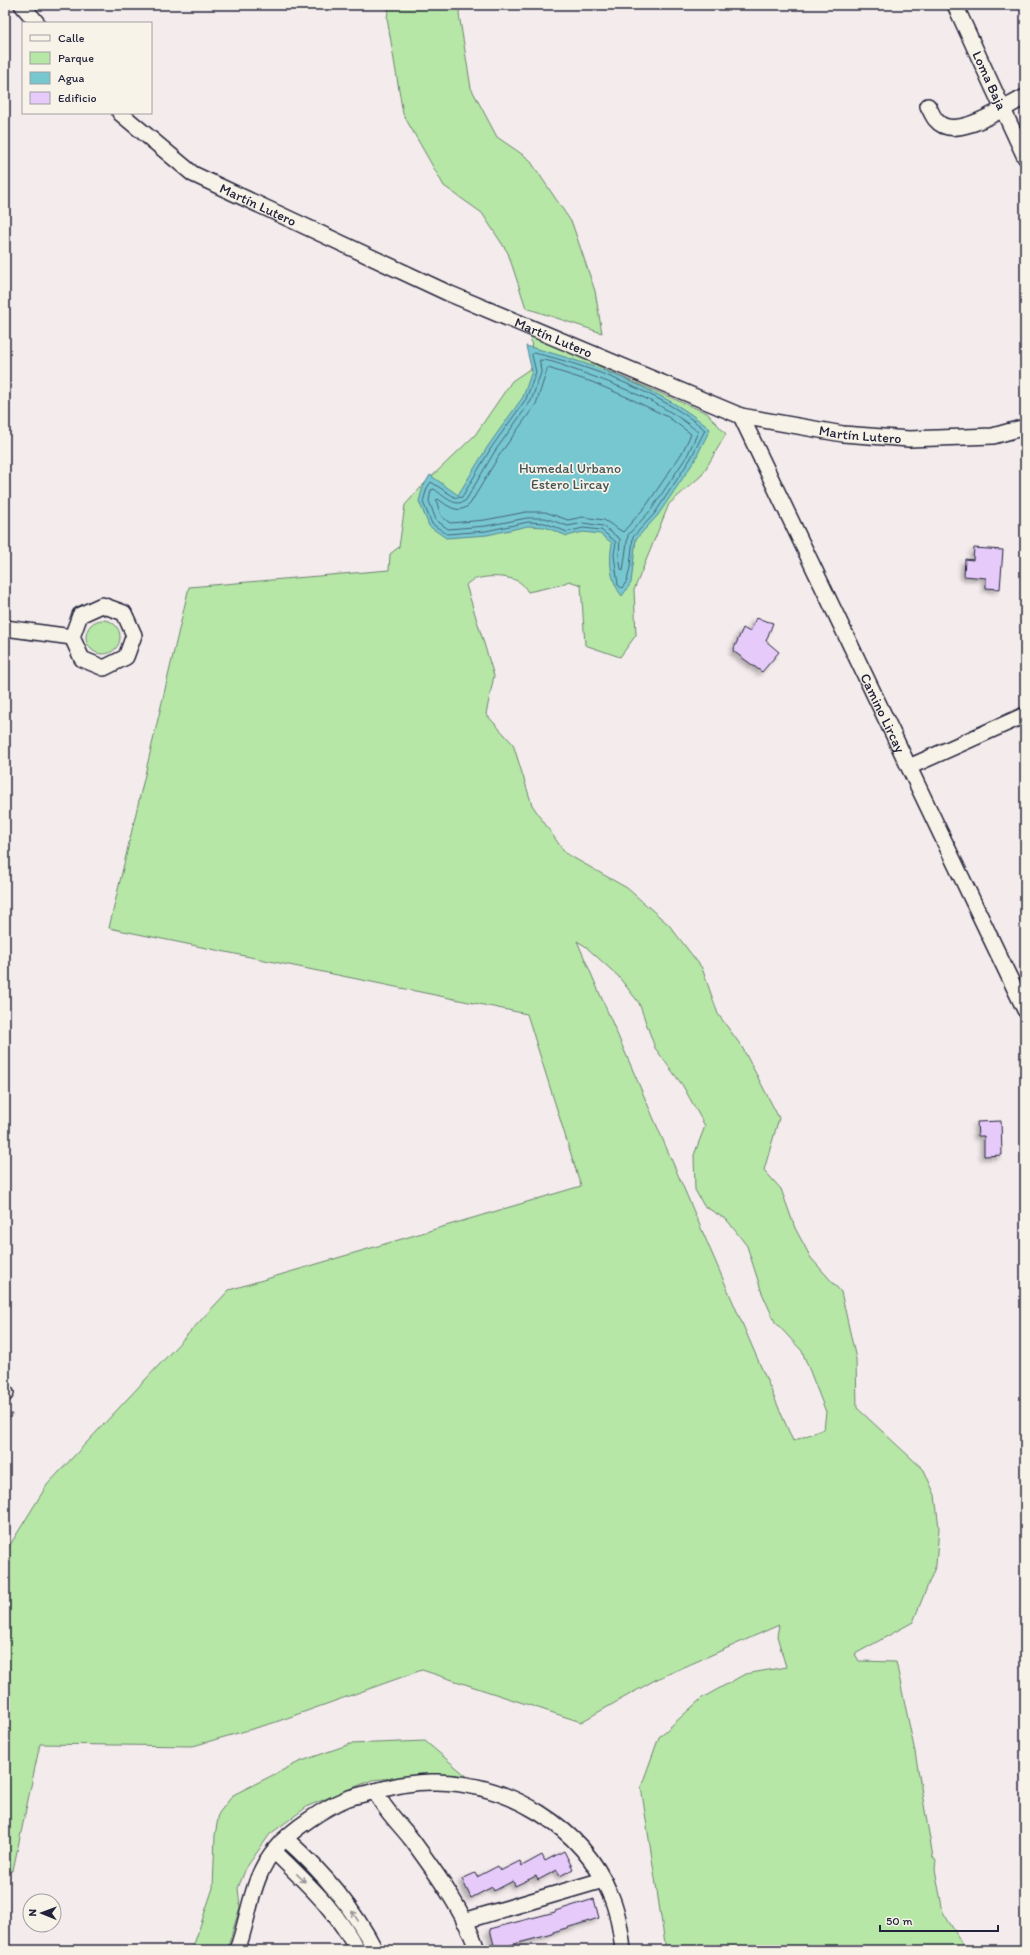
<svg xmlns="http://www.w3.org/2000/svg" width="1030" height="1955" font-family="Itim,sans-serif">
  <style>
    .green { fill: #b6e7a6; stroke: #6c8470; fill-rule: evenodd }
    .water { fill: #77c7d1; stroke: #558595 }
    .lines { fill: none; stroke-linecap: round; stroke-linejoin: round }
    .shore { stroke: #446477; stroke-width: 1 }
    .building { fill: #e6cbfa; stroke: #22223b; filter: url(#shadow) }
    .minor-casing { stroke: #22223b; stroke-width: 18 }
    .path { stroke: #22223b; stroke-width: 2.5; stroke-dasharray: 1 3; stroke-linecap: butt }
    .minor { stroke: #f7f3e8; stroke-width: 15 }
    .oneway { stroke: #97959a }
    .labels { text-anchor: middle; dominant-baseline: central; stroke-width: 3.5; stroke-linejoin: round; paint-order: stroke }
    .street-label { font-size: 14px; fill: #22223b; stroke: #f7f3e8 }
    .park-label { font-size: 14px; fill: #475356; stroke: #f7f3e8 }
  </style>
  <defs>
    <filter id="shadow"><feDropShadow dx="-3.5" dy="3.5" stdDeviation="2" flood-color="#0004"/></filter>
  </defs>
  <rect width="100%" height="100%" fill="#f4ebec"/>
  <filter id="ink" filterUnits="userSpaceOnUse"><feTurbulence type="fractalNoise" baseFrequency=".025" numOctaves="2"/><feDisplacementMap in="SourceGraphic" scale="8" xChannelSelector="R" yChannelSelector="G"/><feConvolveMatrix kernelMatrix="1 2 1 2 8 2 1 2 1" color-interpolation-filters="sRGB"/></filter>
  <g filter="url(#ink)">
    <g class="green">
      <path d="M389,5H460L459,14L471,88L497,137L529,159L572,223L595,291L602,333L526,308L508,253L482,213L444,186L403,114L387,18Z"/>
      <path d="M530,333L615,374L707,413L726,434L702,475L669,504L634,590L636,635L620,657L585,645L581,585L569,581L560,585L528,592C526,589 524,586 522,584C511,574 475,574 466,585L494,676L486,714L513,744L532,805L565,853L627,888L669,925L702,968L718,1014L742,1047L779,1118L764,1170L781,1189L795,1228L811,1258L841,1292L856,1359L857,1408L924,1470L935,1495L939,1528L936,1565L913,1622L855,1654L859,1661L896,1662L915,1752L933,1857L936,1861L935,1869L943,1912L963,1945L962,1950H666L641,1787L659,1737L702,1698L745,1674L786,1667L777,1636L779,1625L655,1680L581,1722L422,1670L273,1723L193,1746L40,1744L13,1870L5,1874V1553L47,1485L229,1290L581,1186L527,1014L109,928L189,587L389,570L390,554L399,547L405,505L424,484L475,435L512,381L534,366ZM577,941L585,946L618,976L639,1003L655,1048L683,1086L705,1126L694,1155L695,1190L704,1206L727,1220L747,1246L762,1293L775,1322L802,1351L826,1412L824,1429L793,1441Z"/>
      <circle cx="103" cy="637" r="17"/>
      <path d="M425,1741L470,1779L416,1776L372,1780L308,1806L270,1834L246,1868L238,1888L240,1907L227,1950H192L213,1888L215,1835L219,1813L233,1795L299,1762L350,1744Z"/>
    </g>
    <path class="water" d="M526,346C577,359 628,377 675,404C687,411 699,420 710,429L695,460L658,515L636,539L631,583L622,596C610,581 609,562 612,543L600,534L583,532L567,536L545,527L528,526L487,535L446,538L429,526L419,501L423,487L430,475L458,495L488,446L523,397L532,371Z"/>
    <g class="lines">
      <g class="shore">
        <path d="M534,353C585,364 666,395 705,430L691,458L655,513L633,537L630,567L627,581L622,588L618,585L614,555L616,542L601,530L583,528L567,532L545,523L528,522L486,531L447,534L432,524L423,502L427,488L431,482L456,498L462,497L491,448L526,399L536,372L532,355Z"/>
        <path d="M540,360C551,360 562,365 572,369C613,383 665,403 698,432L687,456L651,510L628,535L623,571L621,569L619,556L620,539L603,526L583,523L568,526L545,518H527L486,526L448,529L436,520L429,501L431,490L434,489C443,495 455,509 466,500L495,451L531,401L541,373Z"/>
        <path d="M548,368L592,382L629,398L668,417L691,434L682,453L646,506L623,532L604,520L583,517L568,520L545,512H526L485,520L450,523L441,516L436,500L438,499C449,507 459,515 470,504L500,454L536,404Z"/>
      </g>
    </g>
    <g class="building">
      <path d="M974,548L1003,550L1000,589L986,588V578L964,576L965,559L973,560Z"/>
      <path d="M756,618L773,623L766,641L779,652L762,672L733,651L743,628L750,632Z"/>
      <path d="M1001,1121L1002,1155L984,1156V1136H978L977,1122Z"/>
      <path d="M564,1851L573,1869L560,1876L557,1870L538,1880L536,1876L515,1886L513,1881L494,1891L492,1887L471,1898L462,1879L475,1873L477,1877L498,1866L500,1871L520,1861L522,1866L542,1855L545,1861Z"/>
      <path d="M594,1899L599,1918L553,1932V1934L495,1949L490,1929L555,1912V1911Z"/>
    </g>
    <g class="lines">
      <g class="minor-casing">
        <g id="minor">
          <path d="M22,5L37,23"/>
          <path id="s1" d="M955,5L1025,157"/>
          <path d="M928,106C931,111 933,117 936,120C954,143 1006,106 1025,97"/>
          <path id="s2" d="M120,113L193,174L448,293L741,416L843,434L909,439L993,436L1025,427"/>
          <path id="s3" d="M741,416L1025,1010"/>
          <path d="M102,605L124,613L134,635L126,657L104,668L82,659L72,637L80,615Z"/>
          <path d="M5,628L72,637"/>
          <path d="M909,767L1025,715"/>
          <path d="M5,1394L6,1393"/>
          <path d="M375,1791C384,1810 399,1823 412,1840C434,1870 466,1914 477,1950"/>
          <path d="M286,1839C322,1871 353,1907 375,1950"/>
          <path d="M274,1851C305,1882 337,1910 357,1950"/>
          <path d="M464,1921L603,1880"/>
          <path d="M237,1950C250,1916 251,1875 277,1847C291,1830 326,1807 346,1799C354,1796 364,1794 372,1792C394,1786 415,1781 437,1782C509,1784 582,1826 610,1894C618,1911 621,1932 623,1950"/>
        </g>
      </g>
      <path class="path" d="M5,1420L14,1412"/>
      <use href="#minor" class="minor"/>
    </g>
    <defs><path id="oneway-shaft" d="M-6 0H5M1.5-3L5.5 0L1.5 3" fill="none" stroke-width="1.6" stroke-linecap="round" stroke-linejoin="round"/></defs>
    <g class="oneway">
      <use href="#oneway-shaft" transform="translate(301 1878) rotate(44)"/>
      <use href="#oneway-shaft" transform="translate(355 1916) rotate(-123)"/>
    </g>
  </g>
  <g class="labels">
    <g class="street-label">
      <text stroke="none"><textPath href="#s1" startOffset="83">Loma Baja</textPath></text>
      <text stroke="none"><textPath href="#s2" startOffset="167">Martín Lutero</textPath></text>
      <text stroke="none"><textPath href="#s2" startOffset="491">Martín Lutero</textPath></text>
      <text stroke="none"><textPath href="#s2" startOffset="815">Martín Lutero</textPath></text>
      <text stroke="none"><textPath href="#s3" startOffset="329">Camino Lircay</textPath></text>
    </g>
    <g class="park-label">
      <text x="570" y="468">Humedal Urbano<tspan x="570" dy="16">Estero Lircay</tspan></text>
    </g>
  </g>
  <rect width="1030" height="1955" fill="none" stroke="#f7f3e8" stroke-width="20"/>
  <rect x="10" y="10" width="1010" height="1935" fill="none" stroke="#22223b" stroke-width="1.5" filter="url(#ink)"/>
  <rect x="22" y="22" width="130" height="92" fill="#f7f3e8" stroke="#a29fa3"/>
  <rect x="30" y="35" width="20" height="6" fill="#f7f3e8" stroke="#a29fa3"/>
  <text x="58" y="42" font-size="12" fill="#22223b">Calle</text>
  <rect x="30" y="52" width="20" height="12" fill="#b6e7a6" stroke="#a29fa3"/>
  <text x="58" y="62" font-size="12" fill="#22223b">Parque</text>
  <rect x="30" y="72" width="20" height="12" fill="#77c7d1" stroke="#a29fa3"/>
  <text x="58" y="82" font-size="12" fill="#22223b">Agua</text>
  <rect x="30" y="92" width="20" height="12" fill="#e6cbfa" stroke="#a29fa3"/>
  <text x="58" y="102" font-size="12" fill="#22223b">Edificio</text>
  <g transform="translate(42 1913) rotate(271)"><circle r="19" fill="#f7f3e8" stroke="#a29fa3"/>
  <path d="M0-3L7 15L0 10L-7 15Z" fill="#22223b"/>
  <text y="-6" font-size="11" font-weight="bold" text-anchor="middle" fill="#22223b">N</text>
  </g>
  <path d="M880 1925v6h118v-6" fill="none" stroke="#22223b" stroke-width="2"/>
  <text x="886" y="1925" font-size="12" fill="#22223b" stroke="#f7f3e8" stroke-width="3" paint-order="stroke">50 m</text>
</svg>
